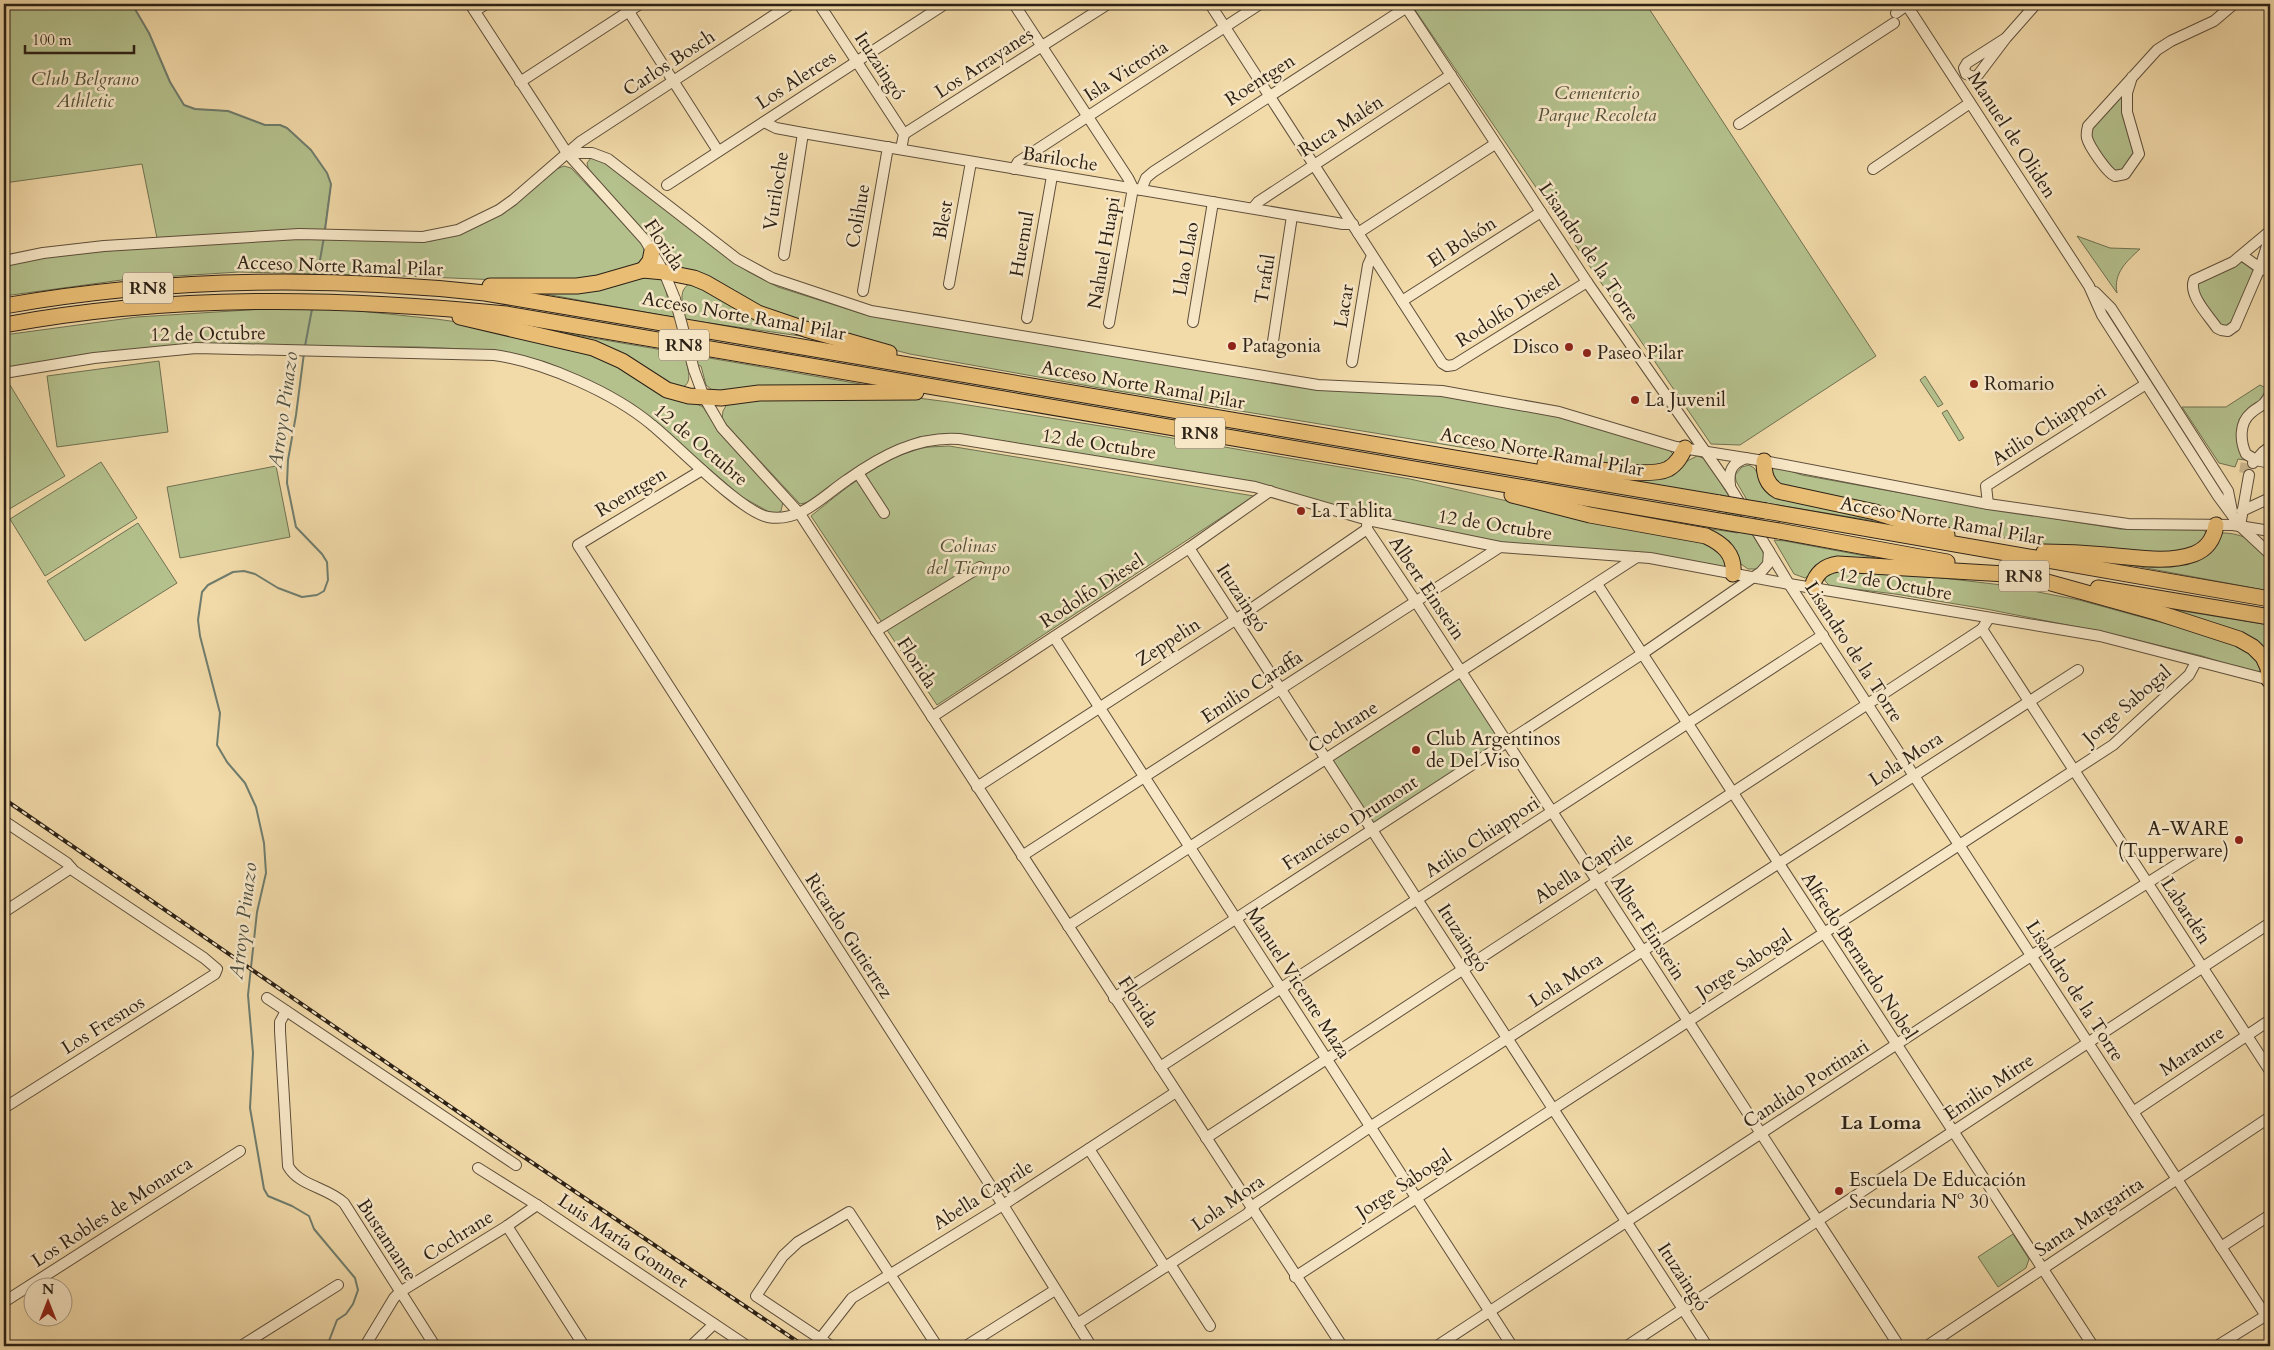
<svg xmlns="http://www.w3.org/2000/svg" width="2274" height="1350" font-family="Cardo,serif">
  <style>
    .green { fill: #b4c18d; stroke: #707152 }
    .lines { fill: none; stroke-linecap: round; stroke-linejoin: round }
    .stream { stroke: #6f7d6e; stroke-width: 2 }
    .minor-tunnel { stroke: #cab58c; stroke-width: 10; stroke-dasharray: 10 5; stroke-linecap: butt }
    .minor-casing { stroke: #5e4f3b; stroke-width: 12 }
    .highway-casing { stroke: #2c2116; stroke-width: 17 }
    .minor { stroke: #f7e7c7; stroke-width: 10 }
    .highway { stroke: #e9bd74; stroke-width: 15 }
    .rail-casing { stroke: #2c2116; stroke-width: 4 }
    .rail { stroke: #f7e7c7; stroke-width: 2; stroke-dasharray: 5.5; stroke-linecap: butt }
    .minor-bridge-casing { stroke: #5e4f3b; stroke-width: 12; stroke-linecap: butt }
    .highway-bridge-casing { stroke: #2c2116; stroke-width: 17; stroke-linecap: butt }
    .minor-bridge { stroke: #f7e7c7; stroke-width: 10 }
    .highway-bridge { stroke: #e9bd74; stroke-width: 15 }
    .poi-dot { fill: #8f2418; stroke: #f7e7c7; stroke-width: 2 }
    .labels { text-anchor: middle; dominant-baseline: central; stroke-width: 5; stroke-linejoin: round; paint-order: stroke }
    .shield { fill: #f7e7c7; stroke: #695c4b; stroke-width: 1 }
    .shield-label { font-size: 18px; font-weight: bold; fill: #2c2116 }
    .street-label { font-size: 19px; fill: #2c2116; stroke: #f7e7c7 }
    .park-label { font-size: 19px; font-style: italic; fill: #55513a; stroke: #f7e7c7 }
    .poi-label { font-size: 19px; fill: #2c2116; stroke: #f7e7c7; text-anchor: start }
    .water-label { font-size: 20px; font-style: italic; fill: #4d4f42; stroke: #f7e7c7 }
    .neighbourhood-label { font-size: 20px; font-weight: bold; fill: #2c2116; stroke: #f7e7c7 }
  </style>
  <rect width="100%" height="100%" fill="#f2daa9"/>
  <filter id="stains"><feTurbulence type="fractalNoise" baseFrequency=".004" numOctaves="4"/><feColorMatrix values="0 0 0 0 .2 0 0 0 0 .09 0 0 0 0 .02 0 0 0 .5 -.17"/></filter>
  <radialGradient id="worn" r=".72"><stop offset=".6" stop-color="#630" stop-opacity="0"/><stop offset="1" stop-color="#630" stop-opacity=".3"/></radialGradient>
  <g class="green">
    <path d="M4,4H132L149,33L170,82L184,105L195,109L228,111L265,125H280L287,128L311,150L327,173L331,184L324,234L158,243L142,164L4,183Z"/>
    <path d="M1411,4H1646L1876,356L1740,445L1711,444Z"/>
    <path d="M2124,94L2136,156L2120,172H2116L2100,152L2090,135L2092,127Z"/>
    <path d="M595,157L601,159L747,271L778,287L863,314L1289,384L1433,394L1564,417L1669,450L1674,455L1661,469L1570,461L1466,448L1094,387L910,354L859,341L769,313L670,265L636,222L589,172L587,163L591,158Z"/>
    <path d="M564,166L571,168L639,240L646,250L644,262L591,279L500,280L403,276L239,272L129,279L4,296V265L48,256L91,252L300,237L431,241L464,232L498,215L534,189L554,170Z"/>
    <path d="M2077,236L2110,248L2140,249C2127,261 2113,273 2117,293Z"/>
    <path d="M2240,261H2248L2255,268L2231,326L2221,328L2196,290L2197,283Z"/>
    <path d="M633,277L659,278L664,283L669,304L683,306C681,296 681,288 691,283L821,339L688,320L518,289Z"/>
    <path d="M280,308H331L436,319L472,324L584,349L703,407C725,443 755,471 783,502L781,511L776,514L771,513L742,497L644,413L618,396L485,350L420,347L188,345L106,352L4,370V335L137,317Z"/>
    <path d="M546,330L878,387L735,392L712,390L706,385L701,366L687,364C689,374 692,386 679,388Z"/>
    <path d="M159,361L168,432L57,447L47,376Z"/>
    <path d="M1925,376L1943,404L1938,407L1920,380Z"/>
    <path d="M10,385L65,476L6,511L4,508V389Z"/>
    <path d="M2260,385L2270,390L2259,405L2247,412L2245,460L2238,459L2235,467L2219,463L2182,407H2226Z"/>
    <path d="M763,397L918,398L949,402L1126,430L1410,479L1600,522L1714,544L1728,563L1724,567L1655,554L1517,547L1392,521L1162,468L1003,441L944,434L919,437L908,441L814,501L800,504L722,420L723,411L727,404Z"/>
    <path d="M1947,410L1964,438L1959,441L1942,413Z"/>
    <path d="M949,446L1254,496L937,705L811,516C842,491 880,459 919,449C928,446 940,447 949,446Z"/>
    <path d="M1697,456L1706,459L1763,552L1765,560L1757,569H1748L1685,525L1738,533L1715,495L1594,474L1685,462Z"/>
    <path d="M101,462L137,518L45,576L10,519Z"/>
    <path d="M1749,465L1754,468L1763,481L1899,525L1747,500L1736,481L1735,475L1742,467Z"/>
    <path d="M276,466L290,537L180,558L167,487Z"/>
    <path d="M1778,467L1802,475L1974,506L2120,529L2203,530L2206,532L2200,546L2173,554L2118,552L2031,543L1937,525L1783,490L1770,471L1773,468Z"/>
    <path d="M138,523L177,583L85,641L47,581Z"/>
    <path d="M2223,533C2241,533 2265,543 2270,563C2272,571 2270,583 2270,591L2076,555L2170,561Z"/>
    <path d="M1774,540L1785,541L1903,563L1816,571L1805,578L1794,574Z"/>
    <path d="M1834,569L1909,574L2002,585L2079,600L2240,644L2262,667L2259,672L2255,673L2202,656L2113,634L1986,609L1895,594L1830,586L1825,581V576Z"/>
    <path d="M2139,604L2270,625V662L2265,652Z"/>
    <path d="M1460,677L1502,741L1372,824L1331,759Z"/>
    <path d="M2013,1234L2029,1259L2026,1268L1998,1287L1978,1257Z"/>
  </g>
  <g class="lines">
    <g class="stream">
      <path d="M132,4L149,33L170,82L184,105L195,109L228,111L265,125H280L287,128L311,150L327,173L331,184L325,230"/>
      <path d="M317,277L324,237"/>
      <path d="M305,346L312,309"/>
      <path d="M304,353L296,415L288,460L287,483L296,527L322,554L327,562L328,580L324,591L317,595L302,597L278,588L255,574L244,571L233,572L208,585L202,592L198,620L200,636L220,713L217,745L227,762L245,783L256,807L264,843L266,873L257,912L248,995L253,1053L250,1108L264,1189L268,1196L292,1206L309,1216L314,1229L355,1278L358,1290L353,1304L346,1314L337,1320L327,1346"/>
    </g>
    <path class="minor-tunnel" d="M2244,473L2246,461"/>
    <g class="minor-casing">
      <g id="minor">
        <path d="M470,4L567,153L645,240L664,272L675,299"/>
        <path d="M624,4L718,151"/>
        <path d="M819,4L904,134L901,149"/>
        <path d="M1014,4L1128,178L1133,188L1109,323"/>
        <path d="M1210,4L1442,363L1447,366L1454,365L1587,282"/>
        <path d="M1404,4L1587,282L1730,487L1789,584L2270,1322"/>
        <path d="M1906,4L2089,286L2102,315L2218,496L2240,526L2270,554"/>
        <path d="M475,11L486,4"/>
        <path d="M1896,13L1907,5"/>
        <path d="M2006,38L1967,63L1964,68L1966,74L1974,77L1978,75L2006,38L2036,4"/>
        <path d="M2132,77L2127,93V112L2139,154L2125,174L2115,176C2107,173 2089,146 2087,138C2086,134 2087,130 2088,126L2157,50L2171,41L2214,21L2234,4"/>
        <path d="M520,82L640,4"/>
        <path d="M764,122L776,128L803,133L1343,224H1353"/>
        <path d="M1739,124L1894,23"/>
        <path d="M904,134L1108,4"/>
        <path d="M567,153H592L608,159L737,259L772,278L871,311L1318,385L1442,391L1559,412L1676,447L1764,461L1988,504L2128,524L2233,525L2270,531"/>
        <path d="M1014,169L1018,162L1260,4"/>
        <path d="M1873,169L1970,103"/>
        <path d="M667,185L945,4"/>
        <path d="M1141,190L1146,178L1153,172L1407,7"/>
        <path d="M1253,208L1258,202L1451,75"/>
        <path d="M2270,231L2233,262L2194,280C2188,295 2209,316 2217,328L2221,330L2228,331L2235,326L2260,268L2270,236"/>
        <path d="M1358,233L1495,144"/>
        <path d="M784,255L803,133"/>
        <path d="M2243,256L2260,268L2270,272"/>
        <path d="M4,261L43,253L104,246L299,234L423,237L458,230L499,210L513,200L580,142L791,4"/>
        <path d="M949,284L971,162"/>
        <path d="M863,291L888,147"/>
        <path d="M2095,292L2111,308L2228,491L2232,511"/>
        <path d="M1402,301L1541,212"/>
        <path d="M1027,318L1052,176"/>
        <path d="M1193,322L1213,202"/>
        <path d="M1272,348L1292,216"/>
        <path d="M1352,362L1368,265L1372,256"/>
        <path d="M694,370L704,397L722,428L800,514L1342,1346"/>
        <path d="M4,373L94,358L196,348L494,355C544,362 614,393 652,425C677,445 741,512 768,517C800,523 823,496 847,480C881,456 917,436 959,439L1255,487L1368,520L1500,547L1650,558L1789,584L2100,636L2270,680"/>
        <path d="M2270,394C2262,409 2261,404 2251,413C2239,423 2240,441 2246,454L2256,460L2270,463"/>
        <path d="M2253,463L2263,452L2270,447"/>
        <path d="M702,470L578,545L1003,1205L1091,1346"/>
        <path d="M858,473L884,513"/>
        <path d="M1730,485C1728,471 1732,463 1746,458"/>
        <path d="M1988,504L1986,486L2146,384"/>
        <path d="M2242,511L2270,498"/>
        <path d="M2240,526L2249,475"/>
        <path d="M1367,529L1416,602L1899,1346"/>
        <path d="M1189,548L1707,1346"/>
        <path d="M1597,584L2093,1346"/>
        <path d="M1982,629L2270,1071"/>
        <path d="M876,631L980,567"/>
        <path d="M1054,637L1512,1346"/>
        <path d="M932,717L1189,548L1270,491"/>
        <path d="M977,787L1235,620L1367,529V525"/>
        <path d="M4,821L67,863L74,871L204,958L217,969L215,974L4,1108"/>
        <path d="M1022,856L1500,547"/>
        <path d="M4,912L71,868"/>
        <path d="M1068,926L1637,557"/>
        <path d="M267,998L516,1165"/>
        <path d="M1114,998L1642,654L1761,572L1768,564L1769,551"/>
        <path d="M286,1011L280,1022V1031L288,1166C299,1186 327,1187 344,1203L435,1346"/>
        <path d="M1160,1067L1823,635"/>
        <path d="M2133,1112L2270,1020"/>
        <path d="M1206,1138L1982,629L1989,618"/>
        <path d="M1089,1149L1165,1267"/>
        <path d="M478,1168L537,1205L747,1346"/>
        <path d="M507,1226L584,1346"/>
        <path d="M2221,1247L2270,1215"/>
        <path d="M1170,1264L1210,1326"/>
        <path d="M1295,1277L2113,745L2189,675L2196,662"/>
        <path d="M4,1302L240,1151"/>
        <path d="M1077,1324L1247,1214L1257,1203L1370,1127L2078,670"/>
        <path d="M820,1339L852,1298L1003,1205L1176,1092"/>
        <path d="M241,1346L338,1285"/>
        <path d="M365,1346L394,1298L400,1292L507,1226L537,1205"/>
        <path d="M691,1346L714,1324"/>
        <path d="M831,1346L756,1296L783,1256L798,1242L849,1212L937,1346"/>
        <path d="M966,1346L1055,1290"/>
        <path d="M1437,1346L2031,956L2195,853"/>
        <path d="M1627,1346L2270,923"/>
        <path d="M1927,1346L2270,1117"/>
        <path d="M2217,1346L2270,1313"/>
      </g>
    </g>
    <g class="highway-casing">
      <g id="highway">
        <path d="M643,270L650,261L652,251"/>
        <path d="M490,286H577L598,283L643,270L664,272L694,278L706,283L758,313L805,329L889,353"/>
        <path d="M4,306C162,278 325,276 485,293L1719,503"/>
        <path d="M460,317L593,348L622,361L667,390L689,396L721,398L759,393L916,392"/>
        <path d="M4,325C171,294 338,297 506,314L1731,523"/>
        <path d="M1764,461C1764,474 1766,484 1778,491L1875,512L1947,535"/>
        <path d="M1545,464C1571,466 1648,479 1668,469C1677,464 1681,456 1685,448"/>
        <path d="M1512,495L1590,515L1706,536C1723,544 1735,554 1733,574"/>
        <path d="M1766,511L2270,599"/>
        <path d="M1779,531L1947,562"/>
        <path d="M2044,552C2065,552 2085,553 2106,555C2134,557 2167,564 2194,554C2207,549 2214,538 2216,525"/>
        <path d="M1812,587C1816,573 1824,566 1838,564L2022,575L2159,613L2239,639L2253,647L2263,657L2268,668L2269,680"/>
        <path d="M2098,588L2270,617"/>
      </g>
    </g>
    <use href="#minor" class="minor"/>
    <use href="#highway" class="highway"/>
    <g class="rail-casing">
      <path id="rail" d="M4,799L515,1151L804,1346"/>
    </g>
    <use href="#rail" class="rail"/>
    <g class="minor-bridge-casing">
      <path id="minor-bridge" d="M675,299L694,370"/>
    </g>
    <g class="highway-bridge-casing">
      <g id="highway-bridge">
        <path d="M1719,503L1766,511"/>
        <path d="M1731,523L1779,531"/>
      </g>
    </g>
    <use href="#minor-bridge" class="minor-bridge"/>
    <use href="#highway-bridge" class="highway-bridge"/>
  </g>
  <g class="poi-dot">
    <circle cx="1232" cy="346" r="5"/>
    <circle cx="1569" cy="347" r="5"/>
    <circle cx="1587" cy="353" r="5"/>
    <circle cx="1974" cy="384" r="5"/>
    <circle cx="1635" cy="400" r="5"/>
    <circle cx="1301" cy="511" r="5"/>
    <circle cx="1416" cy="750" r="5"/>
    <circle cx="2239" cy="840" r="5"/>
    <circle cx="1839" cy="1191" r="5"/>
  </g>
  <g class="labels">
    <g class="shield">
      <rect x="123" y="272.5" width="50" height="31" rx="4"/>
      <rect x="659" y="329.5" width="50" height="31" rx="4"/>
      <rect x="1175" y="417.5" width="50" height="31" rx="4"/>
      <rect x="1999" y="560.5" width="50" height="31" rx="4"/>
    </g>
    <g class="shield-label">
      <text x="148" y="288">RN8</text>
      <text x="684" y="345">RN8</text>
      <text x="1200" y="433">RN8</text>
      <text x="2024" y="576">RN8</text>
    </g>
    <g class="street-label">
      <text transform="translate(669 63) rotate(-33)">Carlos Bosch</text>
      <text transform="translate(984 63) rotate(-33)">Los Arrayanes</text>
      <text transform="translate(880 66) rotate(57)">Ituzaingó</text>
      <text transform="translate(1126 71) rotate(-33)">Isla Victoria</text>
      <text transform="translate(796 80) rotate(-33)">Los Alerces</text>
      <text transform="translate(1260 80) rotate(-33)">Roentgen</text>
      <text transform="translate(1341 126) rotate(-33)">Ruca Malén</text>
      <text transform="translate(2012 135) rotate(57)">Manuel de Oliden</text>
      <text transform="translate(1060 159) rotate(9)">Bariloche</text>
      <text transform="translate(776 191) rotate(-81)">Vuriloche</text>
      <text transform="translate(858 216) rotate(-80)">Colihue</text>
      <text transform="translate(943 220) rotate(-80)">Blest</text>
      <text transform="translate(1462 242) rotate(-33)">El Bolsón</text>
      <text transform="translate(1022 244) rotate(-80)">Huemul</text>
      <text transform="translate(664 245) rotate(57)">Florida</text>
      <text transform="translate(1589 252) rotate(56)">Lisandro de la Torre</text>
      <text transform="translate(1104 253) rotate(-80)">Nahuel Huapi</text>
      <text transform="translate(1186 259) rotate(-80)">Llao Llao</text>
      <text transform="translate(340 266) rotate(2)">Acceso Norte Ramal Pilar</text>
      <text transform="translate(1265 279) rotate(-81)">Traful</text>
      <text transform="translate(1344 306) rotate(-81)">Lacar</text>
      <text transform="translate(1508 311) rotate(-32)">Rodolfo Diesel</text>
      <text transform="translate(744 316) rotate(10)">Acceso Norte Ramal Pilar</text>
      <text transform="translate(208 334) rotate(-1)">12 de Octubre</text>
      <text transform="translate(1143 385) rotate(10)">Acceso Norte Ramal Pilar</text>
      <text transform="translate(2049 425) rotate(-33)">Atilio Chiappori</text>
      <text transform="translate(1099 444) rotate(9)">12 de Octubre</text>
      <text transform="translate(701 445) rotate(40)">12 de Octubre</text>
      <text transform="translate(1542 452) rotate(10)">Acceso Norte Ramal Pilar</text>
      <text transform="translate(631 492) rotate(-31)">Roentgen</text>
      <text transform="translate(1942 521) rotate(10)">Acceso Norte Ramal Pilar</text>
      <text transform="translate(1495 525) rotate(9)">12 de Octubre</text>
      <text transform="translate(1895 584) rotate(10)">12 de Octubre</text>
      <text transform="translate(1427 588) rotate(56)">Albert Einstein</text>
      <text transform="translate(1092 591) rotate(-33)">Rodolfo Diesel</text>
      <text transform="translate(1242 598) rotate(57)">Ituzaingó</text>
      <text transform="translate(1168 642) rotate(-33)">Zeppelin</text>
      <text transform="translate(1854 652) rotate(57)">Lisandro de la Torre</text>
      <text transform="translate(917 663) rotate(57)">Florida</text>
      <text transform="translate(1252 687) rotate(-33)">Emilio Caraffa</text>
      <text transform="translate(2127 705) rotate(-41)">Jorge Sabogal</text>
      <text transform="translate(1343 727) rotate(-33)">Cochrane</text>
      <text transform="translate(1906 759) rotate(-33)">Lola Mora</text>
      <text transform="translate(1350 823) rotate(-33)">Francisco Drumont</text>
      <text transform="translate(1482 837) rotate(-33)">Atilio Chiappori</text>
      <text transform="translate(1584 868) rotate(-33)">Abella Caprile</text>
      <text transform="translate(2186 911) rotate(57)">Labardén</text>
      <text transform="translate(1648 928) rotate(57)">Albert Einstein</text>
      <text transform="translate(849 936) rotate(57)">Ricardo Gutierrez</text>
      <text transform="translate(1463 938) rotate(57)">Ituzaingó</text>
      <text transform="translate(1859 956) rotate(57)">Alfredo Bernardo Nobel</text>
      <text transform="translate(1744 964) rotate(-33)">Jorge Sabogal</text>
      <text transform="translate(1566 980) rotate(-33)">Lola Mora</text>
      <text transform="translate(1298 983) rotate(57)">Manuel Vicente Maza</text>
      <text transform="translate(2075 991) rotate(57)">Lisandro de la Torre</text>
      <text transform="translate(1138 1002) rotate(57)">Florida</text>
      <text transform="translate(103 1025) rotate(-32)">Los Fresnos</text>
      <text transform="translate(2192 1051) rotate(-34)">Marature</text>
      <text transform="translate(1806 1084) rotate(-33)">Candido Portinari</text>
      <text transform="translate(1989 1087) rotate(-34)">Emilio Mitre</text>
      <text transform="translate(1404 1184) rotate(-33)">Jorge Sabogal</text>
      <text transform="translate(983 1195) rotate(-32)">Abella Caprile</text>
      <text transform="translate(1228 1203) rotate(-35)">Lola Mora</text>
      <text transform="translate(112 1212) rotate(-33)">Los Robles de Monarca</text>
      <text transform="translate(2089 1217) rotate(-34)">Santa Margarita</text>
      <text transform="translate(458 1236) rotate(-32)">Cochrane</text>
      <text transform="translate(387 1240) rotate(57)">Bustamante</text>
      <text transform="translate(623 1241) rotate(34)">Luis María Gonnet</text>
      <text transform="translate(1683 1277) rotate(57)">Ituzaingó</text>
    </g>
    <g class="park-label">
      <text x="85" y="79">Club Belgrano<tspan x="85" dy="22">Athletic</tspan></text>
      <text x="1597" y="93">Cementerio<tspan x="1597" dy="22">Parque Recoleta</tspan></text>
      <text x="968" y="546">Colinas<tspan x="968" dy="22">del Tiempo</tspan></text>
    </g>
    <g class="poi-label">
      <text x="1242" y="346">Patagonia</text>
      <text x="1559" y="347" text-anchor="end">Disco</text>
      <text x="1597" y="353">Paseo Pilar</text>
      <text x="1984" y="384">Romario</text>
      <text x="1645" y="400">La Juvenil</text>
      <text x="1311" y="511">La Tablita</text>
      <text x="1426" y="739">Club Argentinos<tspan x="1426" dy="22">de Del Viso</tspan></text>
      <text x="2229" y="829" text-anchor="end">A-WARE<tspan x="2229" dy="22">(Tupperware)</tspan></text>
      <text x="1849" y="1180">Escuela De Educación<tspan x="1849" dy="22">Secundaria Nº 30</tspan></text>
    </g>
    <g class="water-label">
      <text transform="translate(283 410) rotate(-82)">Arroyo Pinazo</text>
      <text transform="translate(243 921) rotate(-83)">Arroyo Pinazo</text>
    </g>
    <g class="neighbourhood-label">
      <text x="1881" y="1122">La Loma</text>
    </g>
  </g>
  <rect width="2274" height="1350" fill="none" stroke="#f2daa9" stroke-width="20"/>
  <rect x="5" y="5" width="2264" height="1340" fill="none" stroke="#2c2116" stroke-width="2.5"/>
  <rect x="10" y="10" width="2254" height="1330" fill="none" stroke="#2c2116"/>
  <g transform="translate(48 1302)"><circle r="24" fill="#f7e7c7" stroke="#a69880"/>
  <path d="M0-4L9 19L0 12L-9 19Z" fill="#8f2418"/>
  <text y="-8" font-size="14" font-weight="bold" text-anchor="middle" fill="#2c2116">N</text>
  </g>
  <path d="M25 45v8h109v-8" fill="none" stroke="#2c2116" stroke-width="2.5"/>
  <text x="32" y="45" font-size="15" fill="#2c2116" stroke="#f7e7c7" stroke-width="4" paint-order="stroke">100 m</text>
  <rect width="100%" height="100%" filter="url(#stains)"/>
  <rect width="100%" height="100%" fill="url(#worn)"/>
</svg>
